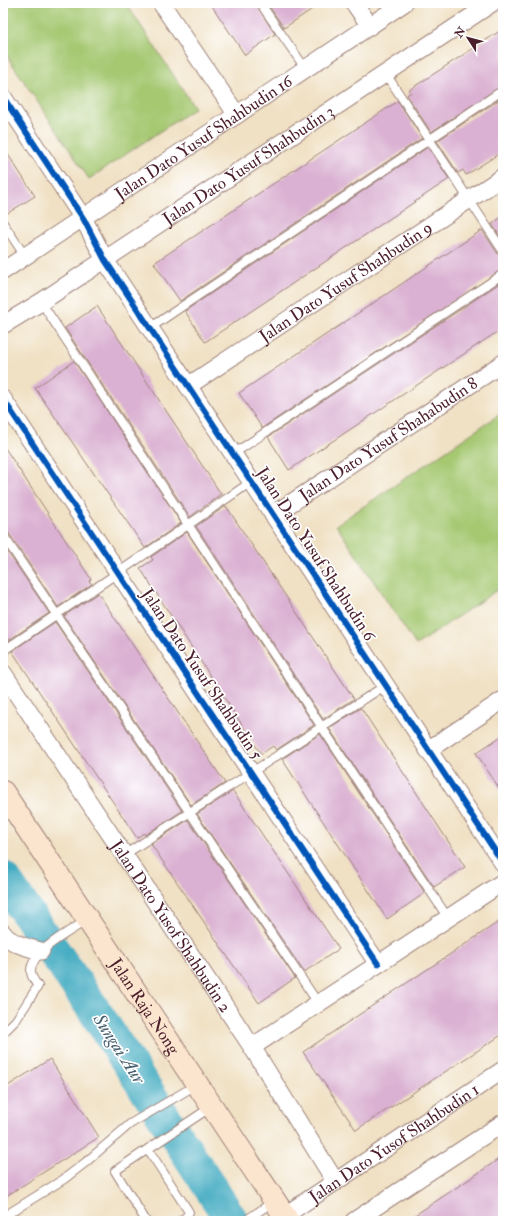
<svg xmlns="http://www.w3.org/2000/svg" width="506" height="1224" font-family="'IM FELL Double Pica',serif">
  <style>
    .green { fill: #a5c871; stroke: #78744e }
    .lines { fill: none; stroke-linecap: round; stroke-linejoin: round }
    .river { stroke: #42abc1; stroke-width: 34 }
    .building { fill: #dab1d2 }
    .lane-casing { stroke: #9d8078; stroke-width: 10 }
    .street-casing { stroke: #9d8078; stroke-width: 19 }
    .secondary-casing { stroke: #9d8078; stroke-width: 24 }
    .lane { stroke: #fff; stroke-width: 8 }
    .street { stroke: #fff; stroke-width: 17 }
    .secondary { stroke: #fce5cf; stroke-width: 22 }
    .cycleway-casing { stroke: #fff; stroke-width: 8 }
    .cycleway { stroke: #0057b8; stroke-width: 6 }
    .labels { text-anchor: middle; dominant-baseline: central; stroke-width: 3.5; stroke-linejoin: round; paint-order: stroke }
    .street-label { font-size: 17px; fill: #4a1f2b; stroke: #fff }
    .water-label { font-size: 18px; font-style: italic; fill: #465e6e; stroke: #fff }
  </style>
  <rect width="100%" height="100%" fill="#fff"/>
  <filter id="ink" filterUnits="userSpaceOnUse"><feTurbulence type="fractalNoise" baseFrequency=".025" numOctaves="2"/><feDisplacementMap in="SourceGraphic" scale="8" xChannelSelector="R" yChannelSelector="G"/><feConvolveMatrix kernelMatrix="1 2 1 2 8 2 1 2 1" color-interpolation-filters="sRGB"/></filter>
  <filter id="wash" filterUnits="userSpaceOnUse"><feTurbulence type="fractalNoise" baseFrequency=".012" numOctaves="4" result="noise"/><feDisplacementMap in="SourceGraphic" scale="16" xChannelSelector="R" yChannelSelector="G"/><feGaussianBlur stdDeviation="0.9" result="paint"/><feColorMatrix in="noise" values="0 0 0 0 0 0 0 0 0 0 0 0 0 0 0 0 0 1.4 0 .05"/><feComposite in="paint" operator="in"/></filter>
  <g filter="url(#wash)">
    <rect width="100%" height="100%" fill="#f0e1c4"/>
    <g class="green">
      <path d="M3,3H126L195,108L89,179L3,50Z"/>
      <path d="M503,412V586L416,645L336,525Z"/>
    </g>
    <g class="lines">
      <path class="river" d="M3,878L88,1001L232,1221"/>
    </g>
    <g id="blocks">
      <g class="building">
        <path d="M210,3H255L275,34L245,55Z"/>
        <path d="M267,3H321L284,28Z"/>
        <path d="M503,29V85L431,132L407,95L411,92L409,90Z"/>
        <path d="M503,97V151L466,175L463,170L458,173L437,141Z"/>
        <path d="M398,101L422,138L180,301L154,263Z"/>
        <path d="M3,147L35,196L3,216Z"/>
        <path d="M428,147L449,179L205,342L185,311Z"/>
        <path d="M503,216V241L492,224Z"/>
        <path d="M482,230L498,254L503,256V269L262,428L239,393Z"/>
        <path d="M503,281V328L289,470L268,437Z"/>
        <path d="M97,306L221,494L190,517L65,328Z"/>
        <path d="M74,361L181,523L145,548L35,388Z"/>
        <path d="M3,445L91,579L89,581L92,584L58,607L8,532L3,530Z"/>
        <path d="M226,506L354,699L323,719L196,526Z"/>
        <path d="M187,532L314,725L276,750L273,746L261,754L140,568L153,560L151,557Z"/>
        <path d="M3,545L49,613L6,642L3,638Z"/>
        <path d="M98,593L225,783L191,805L64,616Z"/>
        <path d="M55,622L182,811L145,835L144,833L137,838L12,651Z"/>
        <path d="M361,708L465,867L434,887L329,728Z"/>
        <path d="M320,734L425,893L387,919L282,759Z"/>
        <path d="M503,735V794L476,753Z"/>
        <path d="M233,791L339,949L304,972L197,814Z"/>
        <path d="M188,820L295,978L259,1003L151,844Z"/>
        <path d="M503,919V1034L356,1130L303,1052Z"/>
        <path d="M50,1059L99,1137L3,1198V1089Z"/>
        <path d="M503,1156V1221H406L471,1178Z"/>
      </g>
    </g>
  </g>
  <g filter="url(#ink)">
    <use href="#blocks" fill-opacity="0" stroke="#9d8078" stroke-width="1"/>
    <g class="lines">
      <g class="lane-casing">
        <g id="lane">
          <path d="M260,3L305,68"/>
          <path d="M386,74L503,251"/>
          <path d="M3,223L25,256"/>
          <path d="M41,302L448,918"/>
          <path d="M150,328L503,90"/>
          <path d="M233,454L503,274"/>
          <path d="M3,535L318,1003"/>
          <path d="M3,651L251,482"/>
          <path d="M124,855L386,685"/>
          <path d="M3,1033L16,1020L38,986C35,982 31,977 31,972C30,951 71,931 87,920"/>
          <path d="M148,1149L189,1212L187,1216L180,1221"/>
          <path d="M3,1217L64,1179L86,1162L130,1124L196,1085"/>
          <path d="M146,1221L115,1171L211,1107"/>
          <path d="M245,1221L274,1201"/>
        </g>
      </g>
      <g class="street-casing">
        <g id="street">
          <path d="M161,3L237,115"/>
          <path d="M354,3L370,26"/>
          <path d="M3,97L83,218L105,260L503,863"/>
          <path id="s1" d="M3,271L404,3"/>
          <path id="s2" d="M3,325L41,302L492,3"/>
          <path id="s3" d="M188,386L503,177"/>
          <path d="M3,399L378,964"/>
          <path id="s4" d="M273,515L503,363"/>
          <path id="s5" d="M3,673L252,1047L335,1181"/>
          <path d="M428,750L503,700"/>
          <path d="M3,933C10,944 30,948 41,951"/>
          <path d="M252,1047L503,882"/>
          <path id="s6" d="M284,1216L503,1070"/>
          <path d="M354,1221L503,1123"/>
        </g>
      </g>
      <g class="secondary-casing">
        <g id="secondary">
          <path id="s7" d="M3,792L288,1221"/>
        </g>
      </g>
      <use href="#lane" class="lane"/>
      <use href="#street" class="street"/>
      <use href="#secondary" class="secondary"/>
      <g class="cycleway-casing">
        <g id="cycleway">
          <path d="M3,97L83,218L105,260L503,863"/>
          <path d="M3,399L378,964"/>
        </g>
      </g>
      <use href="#cycleway" class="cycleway"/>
    </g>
  </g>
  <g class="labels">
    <g class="street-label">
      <text stroke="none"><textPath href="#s1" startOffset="241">Jalan Dato Yusuf Shahbudin 16</textPath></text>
      <text stroke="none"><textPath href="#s2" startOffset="293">Jalan Dato Yusuf Shahbudin 3</textPath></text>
      <text stroke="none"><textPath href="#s3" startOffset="189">Jalan Dato Yusuf Shahbudin 9</textPath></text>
      <text stroke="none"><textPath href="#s4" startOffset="138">Jalan Dato Yusuf Shahabudin 8</textPath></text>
      <text transform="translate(316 554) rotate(57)">Jalan Dato Yusuf Shahbudin 6</text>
      <text transform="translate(202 674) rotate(56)">Jalan Dato Yusuf Shahbudin 5</text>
      <text stroke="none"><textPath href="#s5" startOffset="304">Jalan Dato Yusof Shahbudin 2</textPath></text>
      <text stroke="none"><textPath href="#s7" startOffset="257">Jalan Raja Nong</textPath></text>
      <text stroke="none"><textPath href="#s6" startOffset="132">Jalan Dato Yusof Shahbudin 1</textPath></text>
    </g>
    <g class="water-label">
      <text transform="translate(119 1049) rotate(57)">Sungai Aur</text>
    </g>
  </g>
  <rect width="506" height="1224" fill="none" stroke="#fff" stroke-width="16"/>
  <g transform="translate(468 38) rotate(306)" stroke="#ffffff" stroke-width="3" paint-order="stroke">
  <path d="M0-3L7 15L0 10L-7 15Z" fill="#4a1f2b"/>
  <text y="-6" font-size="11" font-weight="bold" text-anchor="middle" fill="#4a1f2b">N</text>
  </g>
</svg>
